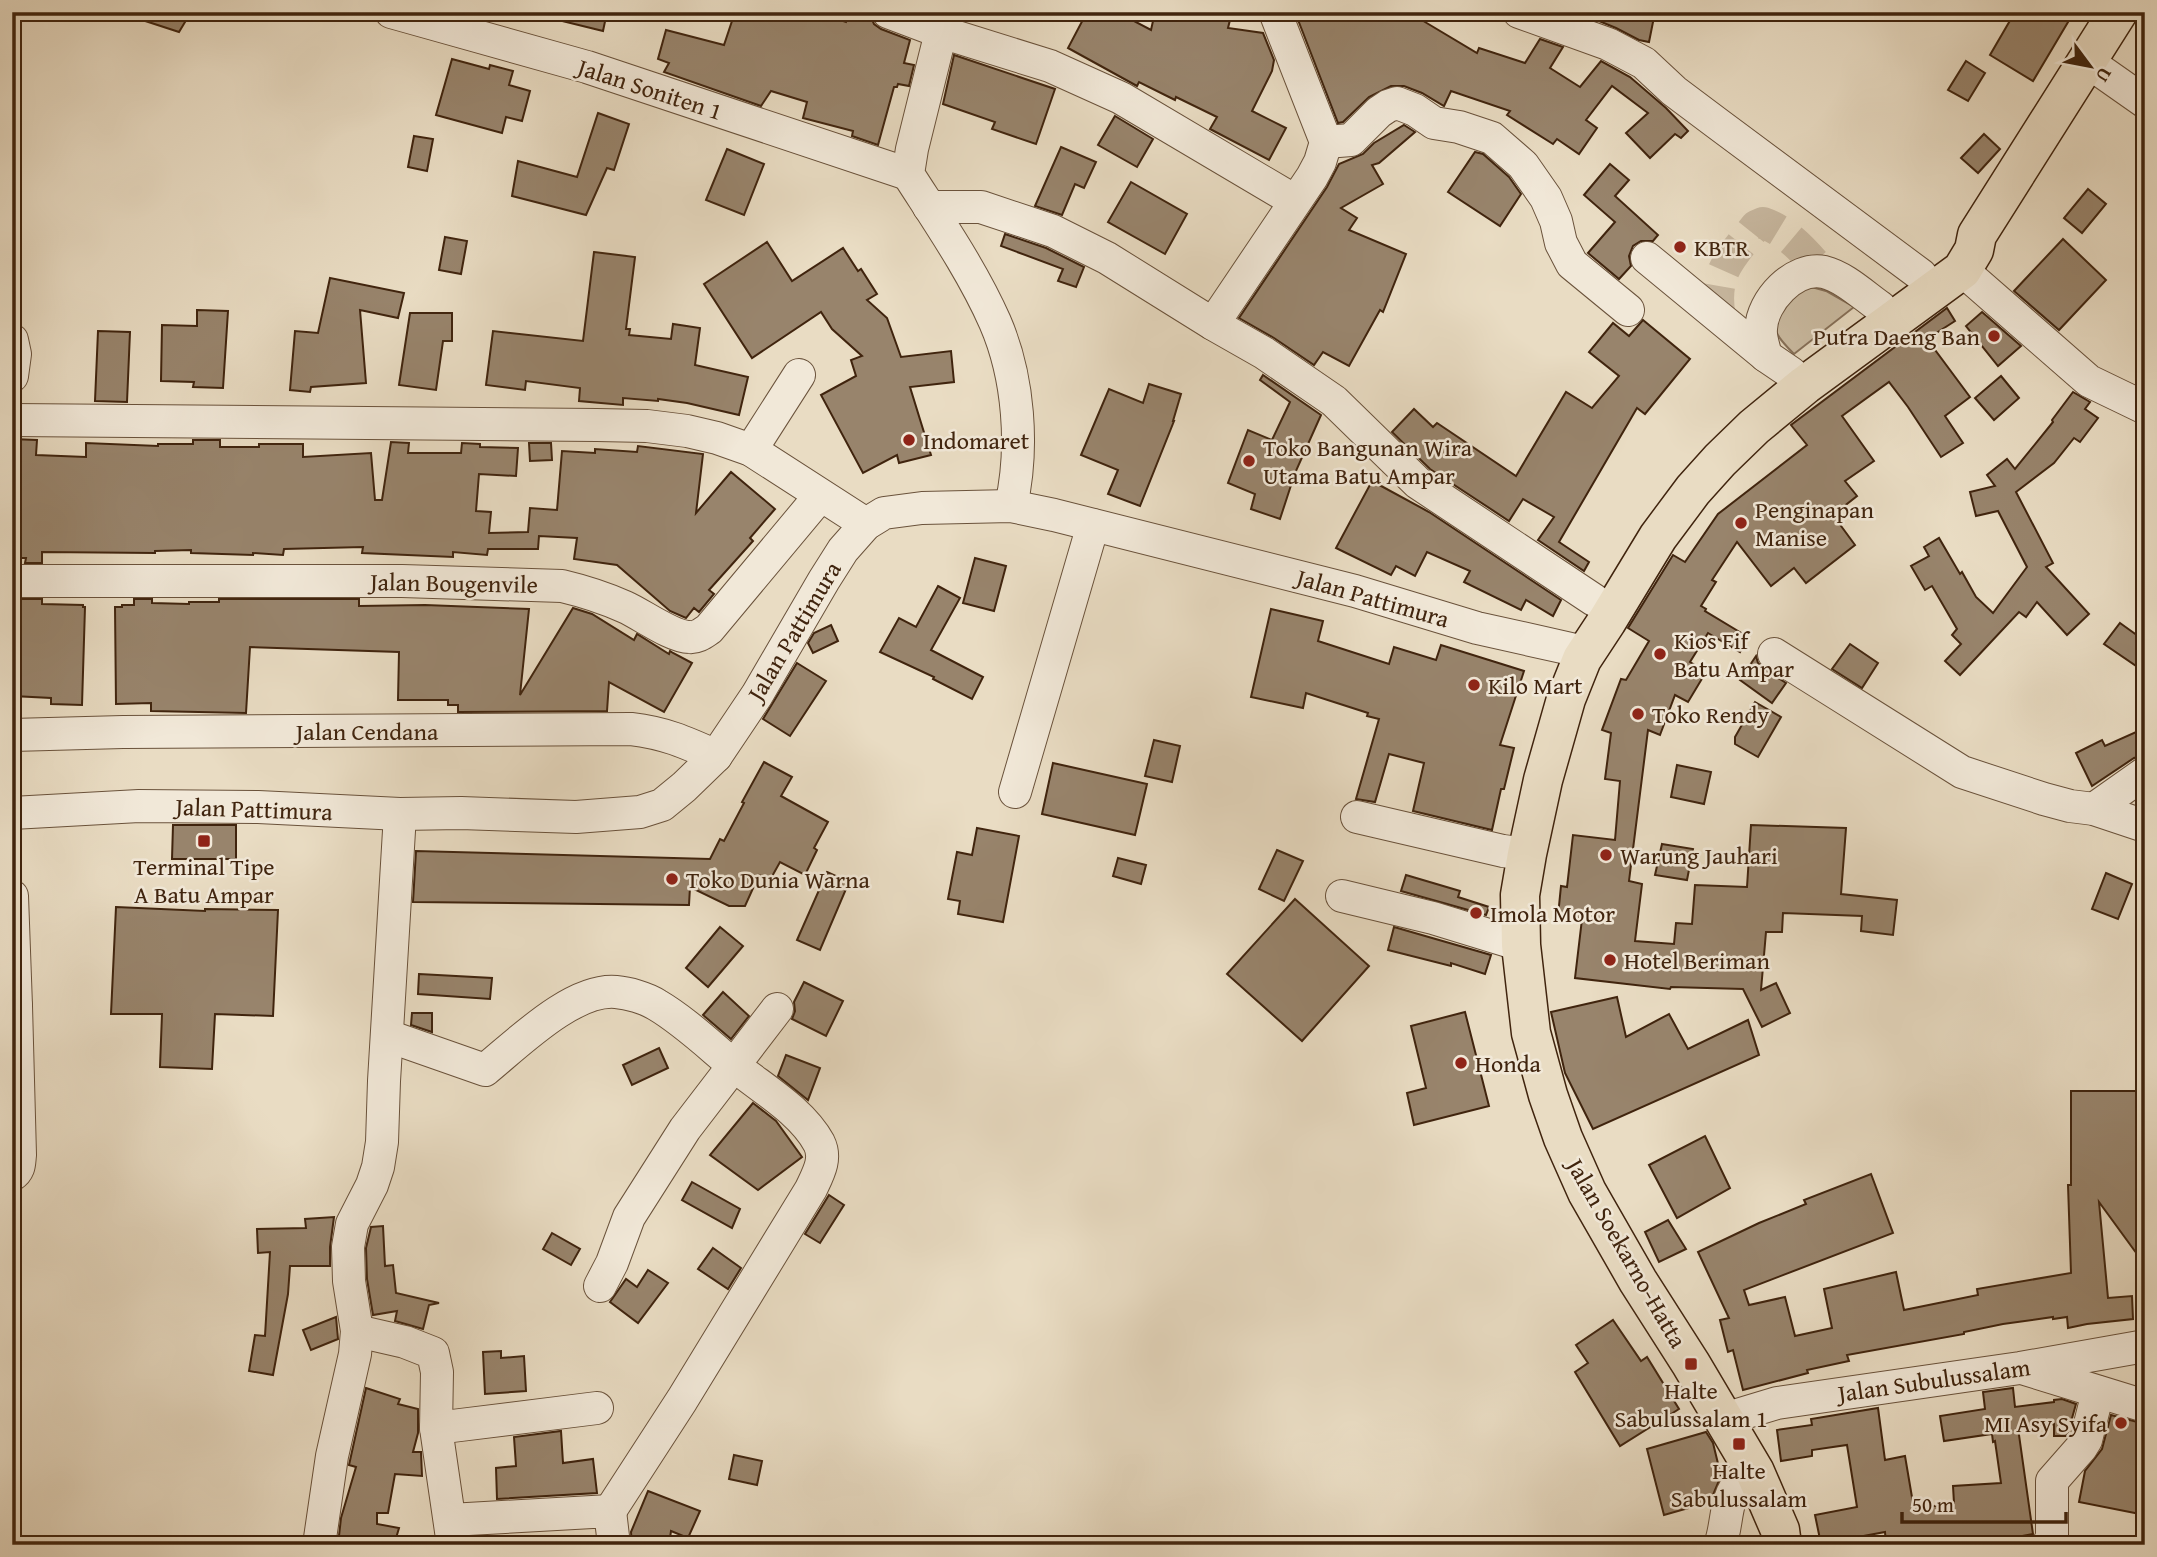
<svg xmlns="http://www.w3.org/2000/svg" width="2157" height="1557" font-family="'Gentium Book Plus',serif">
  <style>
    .green { fill: #ccbda4; stroke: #867059; stroke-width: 2 }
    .building { fill: #98846c; stroke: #40240e; stroke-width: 2 }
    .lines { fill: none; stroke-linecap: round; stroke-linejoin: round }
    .minor-tunnel { stroke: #c7b79f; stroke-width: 32; stroke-dasharray: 32 16; stroke-linecap: butt }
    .minor-casing { stroke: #6a523b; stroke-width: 34 }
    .highway-casing { stroke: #40240e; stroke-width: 41 }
    .minor { stroke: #f1e8d8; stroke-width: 32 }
    .highway { stroke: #e9dcc3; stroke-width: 38 }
    .poi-dot { fill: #8f2418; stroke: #f1e8d8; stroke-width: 2.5 }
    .labels { text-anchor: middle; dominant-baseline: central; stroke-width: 5; stroke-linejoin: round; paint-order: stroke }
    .street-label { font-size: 24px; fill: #40240e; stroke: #f1e8d8 }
    .poi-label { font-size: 24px; fill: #40240e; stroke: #f1e8d8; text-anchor: start }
  </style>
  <rect width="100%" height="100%" fill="#e9dcc3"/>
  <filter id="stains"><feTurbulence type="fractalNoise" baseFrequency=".00286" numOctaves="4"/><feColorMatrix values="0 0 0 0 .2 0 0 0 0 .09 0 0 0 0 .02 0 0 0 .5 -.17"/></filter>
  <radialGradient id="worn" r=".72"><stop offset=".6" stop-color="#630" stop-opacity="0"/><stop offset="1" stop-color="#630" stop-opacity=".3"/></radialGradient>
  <path class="green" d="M1808,286L1826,291L1854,307L1794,354C1777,337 1773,333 1775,308Z"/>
  <g class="building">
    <path d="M131,12H191L179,32L130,16Z"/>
    <path d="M555,12H607L603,31L554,19Z"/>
    <path d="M735,12H817L846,22L850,12H853L871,17L874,24L881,29L910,40L904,63L914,65L909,86L898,84L897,87H894L878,145L852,136L853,131L803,118L807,102L771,91L761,106L664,72L669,63L658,59L666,30L724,45Z"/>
    <path d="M1087,12H1117L1151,30L1155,12H1232L1228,28L1263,33L1274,60L1272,71L1252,111L1286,128L1269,160L1210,129L1217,117L1176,97L1175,100L1139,82L1137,86L1068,48Z"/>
    <path d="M1295,12H1419L1420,19L1477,53L1479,48L1525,63L1540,39L1563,47L1550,68L1580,87L1601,61L1630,77L1666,108L1688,131L1681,138L1675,134L1650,158L1626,133L1648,113L1612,86L1586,120L1597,128L1579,154L1557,139L1553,144L1507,115L1510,111L1451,91L1444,106L1422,93L1404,86H1391L1369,97L1343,122L1338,123Z"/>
    <path d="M1596,12H1655L1649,42L1639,40L1616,28L1594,19Z"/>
    <path d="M2015,12H2074L2033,81L1990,55Z"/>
    <path d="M954,55L1055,89L1036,144L992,129L995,122L943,104Z"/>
    <path d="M452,59L489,69L490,65L513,71L509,85L530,91L522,121L506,117L502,133L436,115Z"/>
    <path d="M1966,61L1985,73L1968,101L1948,90Z"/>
    <path d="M598,113L629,124L614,170L607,168L586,215L512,196L518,161L577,177Z"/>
    <path d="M1115,116L1153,139L1137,167L1098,145Z"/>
    <path d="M1404,125L1415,132L1379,163L1372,165L1383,184L1341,208L1357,218L1349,230L1406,254L1383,312L1380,310L1349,366L1323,352L1314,365L1274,338L1239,318L1327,187L1339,164L1363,154L1374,143Z"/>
    <path d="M1984,134L2000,149L1978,173L1961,158Z"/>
    <path d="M414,136L433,139L427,171L408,167Z"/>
    <path d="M1061,147L1096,162L1084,188L1075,184L1062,215L1035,206Z"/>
    <path d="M727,149L764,164L744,215L706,200Z"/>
    <path d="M1475,152L1483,154L1509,177L1521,194L1500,226L1448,192Z"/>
    <path d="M1610,164L1629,180L1615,196L1658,235L1653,241H1641L1633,246L1629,256L1631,266L1619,279L1588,253L1615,222L1584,195Z"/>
    <path d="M1131,182L1187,214L1165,254L1108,222Z"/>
    <path d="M2088,189L2106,204L2082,233L2064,218Z"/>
    <path d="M1005,234L1046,248L1084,267L1076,287L1058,281L1063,269L1001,246Z"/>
    <path d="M445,237L467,241L461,274L439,270Z"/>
    <path d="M2063,239L2106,280L2059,330L2014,291Z"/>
    <path d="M767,242L792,281L843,248L858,271L861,269L877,294L867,300L887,318L901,357L951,351L954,382L910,387L931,455L899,463L897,455L863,473L821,395L856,376L851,360L862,356L832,329L821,312L752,358L704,284Z"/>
    <path d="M594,252L635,257L626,329H630L629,335L671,339L673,324L700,328L695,365L748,377L739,415L687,403L658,399V401L623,398V405L579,401L580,388L526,381L525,390L486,385L493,331L583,341Z"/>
    <path d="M330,278L404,293L398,318L360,310L366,383L311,387L310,392L290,390L295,331L318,333Z"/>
    <path d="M1947,308L1955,321L1927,339L1970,397L1945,416L1963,443L1941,457L1908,407L1889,382L1842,416L1874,461L1845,481L1857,496L1833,515L1855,545L1806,583L1794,568L1771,586L1737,542L1712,580L1716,582L1701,606L1706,609L1705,611L1748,637L1740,652L1708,633L1690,662L1703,670V677L1688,702L1675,695L1660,735L1648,730L1629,881L1642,884L1635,941L1674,944L1676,923L1692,924L1695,885L1747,887L1751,825L1846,828L1841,894L1897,900L1893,935L1861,931L1862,916L1783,913L1782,932H1766L1761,990L1776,983L1790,1013L1762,1027L1743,989L1671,987L1670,989L1575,978L1582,919L1558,916L1561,886L1567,887L1573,835L1615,840L1620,781L1605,779L1611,733L1602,730L1621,679L1626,680L1649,641L1628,628L1673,555L1685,562L1718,514L1807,445L1791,425Z"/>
    <path d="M197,310L228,311L223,388L193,387L194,382L161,381L162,325L197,326Z"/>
    <path d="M1982,312L2021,346L1998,366L1966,326Z"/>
    <path d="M410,313H452V341H443L436,390L399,385Z"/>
    <path d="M1643,320L1690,359L1645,414L1637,408L1559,542L1589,562L1584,571L1538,540L1554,517L1523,499L1509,521L1430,469L1392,432L1414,409L1433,427L1437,423L1516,476L1566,392L1592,408L1619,376L1589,352L1613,323L1629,336Z"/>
    <path d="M98,331L130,332L127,402L95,401Z"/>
    <path d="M1263,375L1321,415L1295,473L1280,519L1251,509L1255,494L1228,483L1248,430L1272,440L1290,402L1260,380Z"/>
    <path d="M2001,376L2019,398L1994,420L1975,398Z"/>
    <path d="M1149,384L1181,394L1173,421H1174L1140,506L1108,494L1118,470L1081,455L1109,389L1143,403Z"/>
    <path d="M2073,392L2090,402L2085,409L2098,418L2080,442L2074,438L2054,463L2016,492L2053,563L2046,567L2089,614L2067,635L2037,602L2026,617L2019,612L1960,675L1945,661L1961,644L1952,635L1957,629L1932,586L1925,590L1911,566L1929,556L1924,547L1939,538L1960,574L1962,572L1976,597L1993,613L2027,567L1998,511L1976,516L1970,492L1995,486L1987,475L2007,459L2015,469L2053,422L2052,420Z"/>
    <path d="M12,439L37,440L36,455L86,457V443L158,446V444H193V440H220V447H259V444H303V457L371,453L375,500H382L391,442L409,443L408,453H461L462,443L480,444V447L518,448L516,476L479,474L476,511L491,512L489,533L528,532L530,508L557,510L562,451L595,453V449L637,452L638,446L703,454L696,513L731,472L775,509L750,538L753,541L709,590L714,594L699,612L694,608L686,618L670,611L617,565L574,559L577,538L539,536L538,549H488L487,555L453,552V557L362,553L363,547L284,549L283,555L253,553V555L191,553V550L155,551V553L42,552V563H25L26,558H12Z"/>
    <path d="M529,443H551L552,460L530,461Z"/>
    <path d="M1372,481L1429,512L1561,600L1553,616L1526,600L1521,610L1464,582L1470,571L1427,552L1415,576L1396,566L1391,575L1336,548Z"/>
    <path d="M975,558L1006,566L994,611L963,603Z"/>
    <path d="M938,586L960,598L931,650L983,677L972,699L933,679L934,677L880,652L899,618L916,627Z"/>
    <path d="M12,599H42V604L83,605V607H85L82,705L51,704V698L13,696L16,641L12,640Z"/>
    <path d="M134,599H152V603L189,604V602H219V599H359V606L425,605L529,609L520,695L573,608L592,614L634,640L637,634L669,654L670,651L673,653L692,663L664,712L609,682L607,711L458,712V705H448V700H398L399,652L250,647L246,713L151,711V703L116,704L115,607H122V605H134Z"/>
    <path d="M1271,609L1323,621L1318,641L1389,664L1394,647L1436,660L1441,645L1524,671L1500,745L1514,748L1504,789H1501L1492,830L1413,811L1424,763L1389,754L1375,802L1356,799L1379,719L1367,716L1368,713L1306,693L1303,708L1251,697Z"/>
    <path d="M2120,623L2145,641V672L2104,644Z"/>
    <path d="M831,625L838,641L813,653L808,643L814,633Z"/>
    <path d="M1850,644L1878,663L1862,688L1832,669Z"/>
    <path d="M1756,656L1758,663L1764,669L1786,683L1772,703L1740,680Z"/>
    <path d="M797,663L826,681L790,736L763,719Z"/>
    <path d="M1755,702L1781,717L1758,757L1735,744V737Z"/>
    <path d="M2145,728V755L2134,758L2092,786L2076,753L2102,740L2105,746Z"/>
    <path d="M1154,740L1180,746L1172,782L1145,776Z"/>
    <path d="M764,762L792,777L781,796L828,822L814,848L817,850L805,875L780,862L770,880L759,875L745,906H729L690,887L689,905L413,902L416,851L710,859L720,839L724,841L744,803L742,802Z"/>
    <path d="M1053,763L1147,784L1135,835L1042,814Z"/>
    <path d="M1677,765L1711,772L1704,804L1671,797Z"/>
    <path d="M173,825H236V859H172Z"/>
    <path d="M977,828L1019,836L1003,922L958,914L960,901L948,899L957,852L972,855Z"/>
    <path d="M1662,844L1693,849L1687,880L1655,875Z"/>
    <path d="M1277,850L1303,861L1284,901L1259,889Z"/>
    <path d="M1118,858L1146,865L1141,884L1113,876Z"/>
    <path d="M827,872L849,882L820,950L797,940Z"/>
    <path d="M2106,873L2132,884L2118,919L2092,909Z"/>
    <path d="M1406,875L1460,891L1458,897L1489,907L1486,915L1401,891Z"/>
    <path d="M1295,899L1369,966L1302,1041L1227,974Z"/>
    <path d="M116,907L205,911V909L278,910L273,1016L215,1014L212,1069L160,1067L162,1014H111Z"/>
    <path d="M720,927L743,946L708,987L686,968Z"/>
    <path d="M1394,927L1491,955L1485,974L1451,963V966L1388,950Z"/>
    <path d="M419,974L492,978L490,999L418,994Z"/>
    <path d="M804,982L843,1001L826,1036L792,1019L795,1011L794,1002Z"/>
    <path d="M723,992L749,1016L731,1039L703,1015Z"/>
    <path d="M1617,997L1626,1037L1669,1014L1688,1049L1748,1020L1759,1055L1593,1129L1565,1073L1551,1012Z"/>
    <path d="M1465,1012L1489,1106L1414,1125L1407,1093L1426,1088L1411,1026Z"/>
    <path d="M412,1013H432V1032L411,1025Z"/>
    <path d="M659,1048L668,1068L632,1085L623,1065Z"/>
    <path d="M786,1055L820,1068L808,1100L778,1076Z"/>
    <path d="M2071,1091H2145V1265L2099,1202L2108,1298L2132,1296L2133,1319L2087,1324L2068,1328L2067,1317L2053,1319V1317L2003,1324L1964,1332V1334L1847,1355L1849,1361L1807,1370L1808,1373L1743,1390L1733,1350L1728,1352L1720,1320L1729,1318L1698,1252L1759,1223L1806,1204L1804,1200L1871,1174L1893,1233L1744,1290L1749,1305L1785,1297L1795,1336L1832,1328L1824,1289L1896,1272L1904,1310L1978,1295L1977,1289L2071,1273L2068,1185H2071Z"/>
    <path d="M753,1103L776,1121L802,1157L758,1190L710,1155Z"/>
    <path d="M1705,1136L1730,1188L1677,1218L1649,1165Z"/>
    <path d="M692,1182L740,1209L732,1228L682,1200Z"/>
    <path d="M829,1195L844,1205L820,1243L805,1234Z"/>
    <path d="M334,1217L330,1247V1266H290L288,1294L273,1375L249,1371L255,1335L265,1336L270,1252L258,1253L257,1229L306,1228L305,1219Z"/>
    <path d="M1668,1220L1686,1249L1659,1262L1645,1232Z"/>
    <path d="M383,1226L385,1266L393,1265L396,1293L439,1303L429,1305L423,1329L395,1321L397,1311L373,1315L367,1279L366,1248L371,1227Z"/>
    <path d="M552,1233L580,1249L571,1265L543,1249Z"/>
    <path d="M713,1248L741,1268L728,1289L698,1269Z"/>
    <path d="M648,1270L668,1283L638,1323L610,1302L626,1279L637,1287Z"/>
    <path d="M336,1317L338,1339L311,1350L303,1330Z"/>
    <path d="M1613,1320L1641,1361L1647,1357L1679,1409L1620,1446L1575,1372L1588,1363L1576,1345Z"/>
    <path d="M501,1351V1358L524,1356L526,1391L485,1394L483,1352Z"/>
    <path d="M366,1388L400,1399L398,1404L418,1409V1433L413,1452H421L422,1476L395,1474L388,1513H377V1524L399,1528L394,1545H338L341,1518L356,1467L349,1465Z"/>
    <path d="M2013,1388L2015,1407L2054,1402V1400L2062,1399L2076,1404L2067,1436H2054V1424L2018,1428L2033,1534L1995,1541V1545H1886L1885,1532L1821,1544L1815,1515L1857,1507L1847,1445L1812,1450V1456L1781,1461L1777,1430L1812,1425L1811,1419L1878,1408L1885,1460L1905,1456L1914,1509L1954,1503L1953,1486L2001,1483L1995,1441L1993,1442L1992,1434L1944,1441L1940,1416L1985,1409L1983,1392Z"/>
    <path d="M2111,1415L2145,1424V1515L2079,1502L2085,1471L2102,1449Z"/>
    <path d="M561,1431L563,1463L593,1459L597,1493L497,1499L496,1468L516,1466L514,1437Z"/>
    <path d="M1706,1432L1713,1443L1721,1476L1710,1502L1664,1515L1647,1449Z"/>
    <path d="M734,1455L762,1461L757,1485L729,1479Z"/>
    <path d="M648,1491L700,1511L688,1538L671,1531L669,1545H632L631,1532Z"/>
  </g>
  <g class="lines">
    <path class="minor-tunnel" d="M1720,318C1712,273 1730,259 1756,226L1763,223C1787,231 1806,253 1822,272"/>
    <g class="minor-casing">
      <g id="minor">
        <path d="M391,12L587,67L908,174"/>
        <path d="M888,12L941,32L912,149L908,174C938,221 972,270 995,322C1019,377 1024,448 1011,506"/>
        <path d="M947,12L941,32L1050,66L1121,98L1295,201"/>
        <path d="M1519,12L1608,44L1644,63L1674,91L1718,124L1921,275"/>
        <path d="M2088,62L2145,102"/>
        <path d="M1326,142L1351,140L1379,112L1388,106L1397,103L1415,110L1434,123L1459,127L1492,138L1523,165L1546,198L1556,221L1561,243L1572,264L1628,310"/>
        <path d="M929,207H981L1053,231L1107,258L1213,324L1264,353L1334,401L1418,483L1594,600"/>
        <path d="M1647,258L1766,356"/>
        <path d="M1962,270L2089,381L2145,408"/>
        <path d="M1213,324L1312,177L1320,162L1326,142L1275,12"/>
        <path d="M12,340L15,354L12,376"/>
        <path d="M1791,373L1766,356C1764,347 1760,338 1761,329C1762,301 1794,266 1824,272C1844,277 1863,295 1880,307"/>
        <path d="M12,420L597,425L647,426L687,431L717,438L751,450L866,524"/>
        <path d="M751,450L799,375"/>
        <path d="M12,581H402L562,586C583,591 605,598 625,607C641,614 672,637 689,637C697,638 703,633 709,629L820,496"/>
        <path d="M1774,654L1962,772L2044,799L2070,806L2094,809L2145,826"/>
        <path d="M12,735L123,732L631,729C665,733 685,742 716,756"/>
        <path d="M1015,792L1093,525"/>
        <path d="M2094,809L2145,773"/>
        <path d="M12,813L139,806L258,807L400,814L461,813L576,817L640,812L662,805L684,787L716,756L757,695L824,580L843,550L866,524L884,513L922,508L1011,506L1054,515L1355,591L1477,628L1580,651"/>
        <path d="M1357,817L1503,851L1527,854"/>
        <path d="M12,896L16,1006L12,1007"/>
        <path d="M1342,896L1433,918L1521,945"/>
        <path d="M388,1036L485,1070C517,1044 573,988 616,992C628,993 646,998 657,1005C684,1021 708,1044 732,1064C761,1088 801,1110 819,1143C827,1159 818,1174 811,1189L682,1400L610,1511"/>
        <path d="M12,1175C20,1170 19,1163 20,1155L16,1006"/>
        <path d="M600,1286L612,1263L629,1217L685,1129L777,1009"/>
        <path d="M357,1331L405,1342L433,1353L437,1372L436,1428L453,1545"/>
        <path d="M2025,1369L2145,1406"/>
        <path d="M1724,1419L1777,1403L2020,1368L2145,1346"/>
        <path d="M436,1428L597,1408"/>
        <path d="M450,1520L610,1511L614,1545"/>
        <path d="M319,1545L332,1456L355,1354L357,1331L349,1281L348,1247L352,1224L372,1185L378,1167L382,1142L384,1081L400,814"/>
        <path d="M1720,1545C1728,1525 1724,1497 1741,1481C1744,1477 1751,1474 1755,1472"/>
        <path d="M2048,1545L2052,1537V1481L2081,1448L2086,1440L2098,1392"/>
      </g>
    </g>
    <g class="highway-casing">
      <path id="highway" d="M1782,1545L1780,1530L1755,1472L1691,1364L1638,1281L1587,1192L1563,1138L1548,1095L1531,1033L1521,945L1520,895L1527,854L1543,780L1566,699L1582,659L1607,621L1658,537L1693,490L1720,460L1754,427L1805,385L1962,270L1974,250L1977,235L2118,12"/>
    </g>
    <use href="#minor" class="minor"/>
    <use href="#highway" class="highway"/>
  </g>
  <g class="poi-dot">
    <circle cx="1680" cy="247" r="7"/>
    <circle cx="1994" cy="336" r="7"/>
    <circle cx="909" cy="440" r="7"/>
    <circle cx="1249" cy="461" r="7"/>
    <circle cx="1741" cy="523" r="7"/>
    <circle cx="1660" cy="654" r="7"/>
    <circle cx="1474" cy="685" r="7"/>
    <circle cx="1638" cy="714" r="7"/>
    <rect x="197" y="834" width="14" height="14" rx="3.5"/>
    <circle cx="1606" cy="855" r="7"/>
    <circle cx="672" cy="879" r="7"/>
    <circle cx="1476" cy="913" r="7"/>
    <circle cx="1610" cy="960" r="7"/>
    <circle cx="1461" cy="1063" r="7"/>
    <rect x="1684" y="1357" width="14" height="14" rx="3.5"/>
    <circle cx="2121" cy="1423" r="7"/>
    <rect x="1732" y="1437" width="14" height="14" rx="3.5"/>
  </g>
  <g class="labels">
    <g class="street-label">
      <text transform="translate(650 89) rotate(18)">Jalan Soniten 1</text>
      <text transform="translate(454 583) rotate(1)">Jalan Bougenvile</text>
      <text transform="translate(1373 598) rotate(16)">Jalan Pattimura</text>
      <text transform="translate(794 631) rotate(-59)">Jalan Pattimura</text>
      <text x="367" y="731">Jalan Cendana</text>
      <text transform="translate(254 809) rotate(2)">Jalan Pattimura</text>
      <text transform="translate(1627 1253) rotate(60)">Jalan Soekarno-Hatta</text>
      <text transform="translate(1934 1380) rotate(-8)">Jalan Subulussalam</text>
    </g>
    <g class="poi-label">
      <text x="1694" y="247">KBTR</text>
      <text x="1980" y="336" text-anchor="end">Putra Daeng Ban</text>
      <text x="923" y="440">Indomaret</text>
      <text x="1263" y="447">Toko Bangunan Wira<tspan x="1263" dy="28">Utama Batu Ampar</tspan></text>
      <text x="1755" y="509">Penginapan<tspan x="1755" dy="28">Manise</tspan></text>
      <text x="1674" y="640">Kios Fif<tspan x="1674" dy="28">Batu Ampar</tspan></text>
      <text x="1488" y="685">Kilo Mart</text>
      <text x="1652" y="714">Toko Rendy</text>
      <text x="1620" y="855">Warung Jauhari</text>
      <text x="204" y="866" text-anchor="middle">Terminal Tipe<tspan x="204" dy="28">A Batu Ampar</tspan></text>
      <text x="686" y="879">Toko Dunia Warna</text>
      <text x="1490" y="913">Imola Motor</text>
      <text x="1624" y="960">Hotel Beriman</text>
      <text x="1475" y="1063">Honda</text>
      <text x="1691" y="1390" text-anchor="middle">Halte<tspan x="1691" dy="28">Sabulussalam 1</tspan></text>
      <text x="2107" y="1423" text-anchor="end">MI Asy Syifa</text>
      <text x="1739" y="1470" text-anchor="middle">Halte<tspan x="1739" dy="28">Sabulussalam</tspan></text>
    </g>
  </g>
  <rect width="2157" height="1557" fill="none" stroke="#e9dcc3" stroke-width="42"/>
  <rect x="14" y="14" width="2129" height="1529" fill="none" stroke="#40240e" stroke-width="3.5"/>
  <rect x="21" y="21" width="2115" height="1515" fill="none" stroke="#40240e" stroke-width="2"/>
  <g transform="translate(2090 66) rotate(122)" stroke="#f1e8d8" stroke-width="5" paint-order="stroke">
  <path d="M0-5L12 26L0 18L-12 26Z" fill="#40240e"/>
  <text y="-10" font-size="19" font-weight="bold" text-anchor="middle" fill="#40240e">U</text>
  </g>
  <path d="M1902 1512v10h164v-10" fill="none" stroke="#40240e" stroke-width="3.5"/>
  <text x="1912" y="1512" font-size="21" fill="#40240e" stroke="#f1e8d8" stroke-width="5" paint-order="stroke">50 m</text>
  <rect width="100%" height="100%" filter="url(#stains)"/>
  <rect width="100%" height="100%" fill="url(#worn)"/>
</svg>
